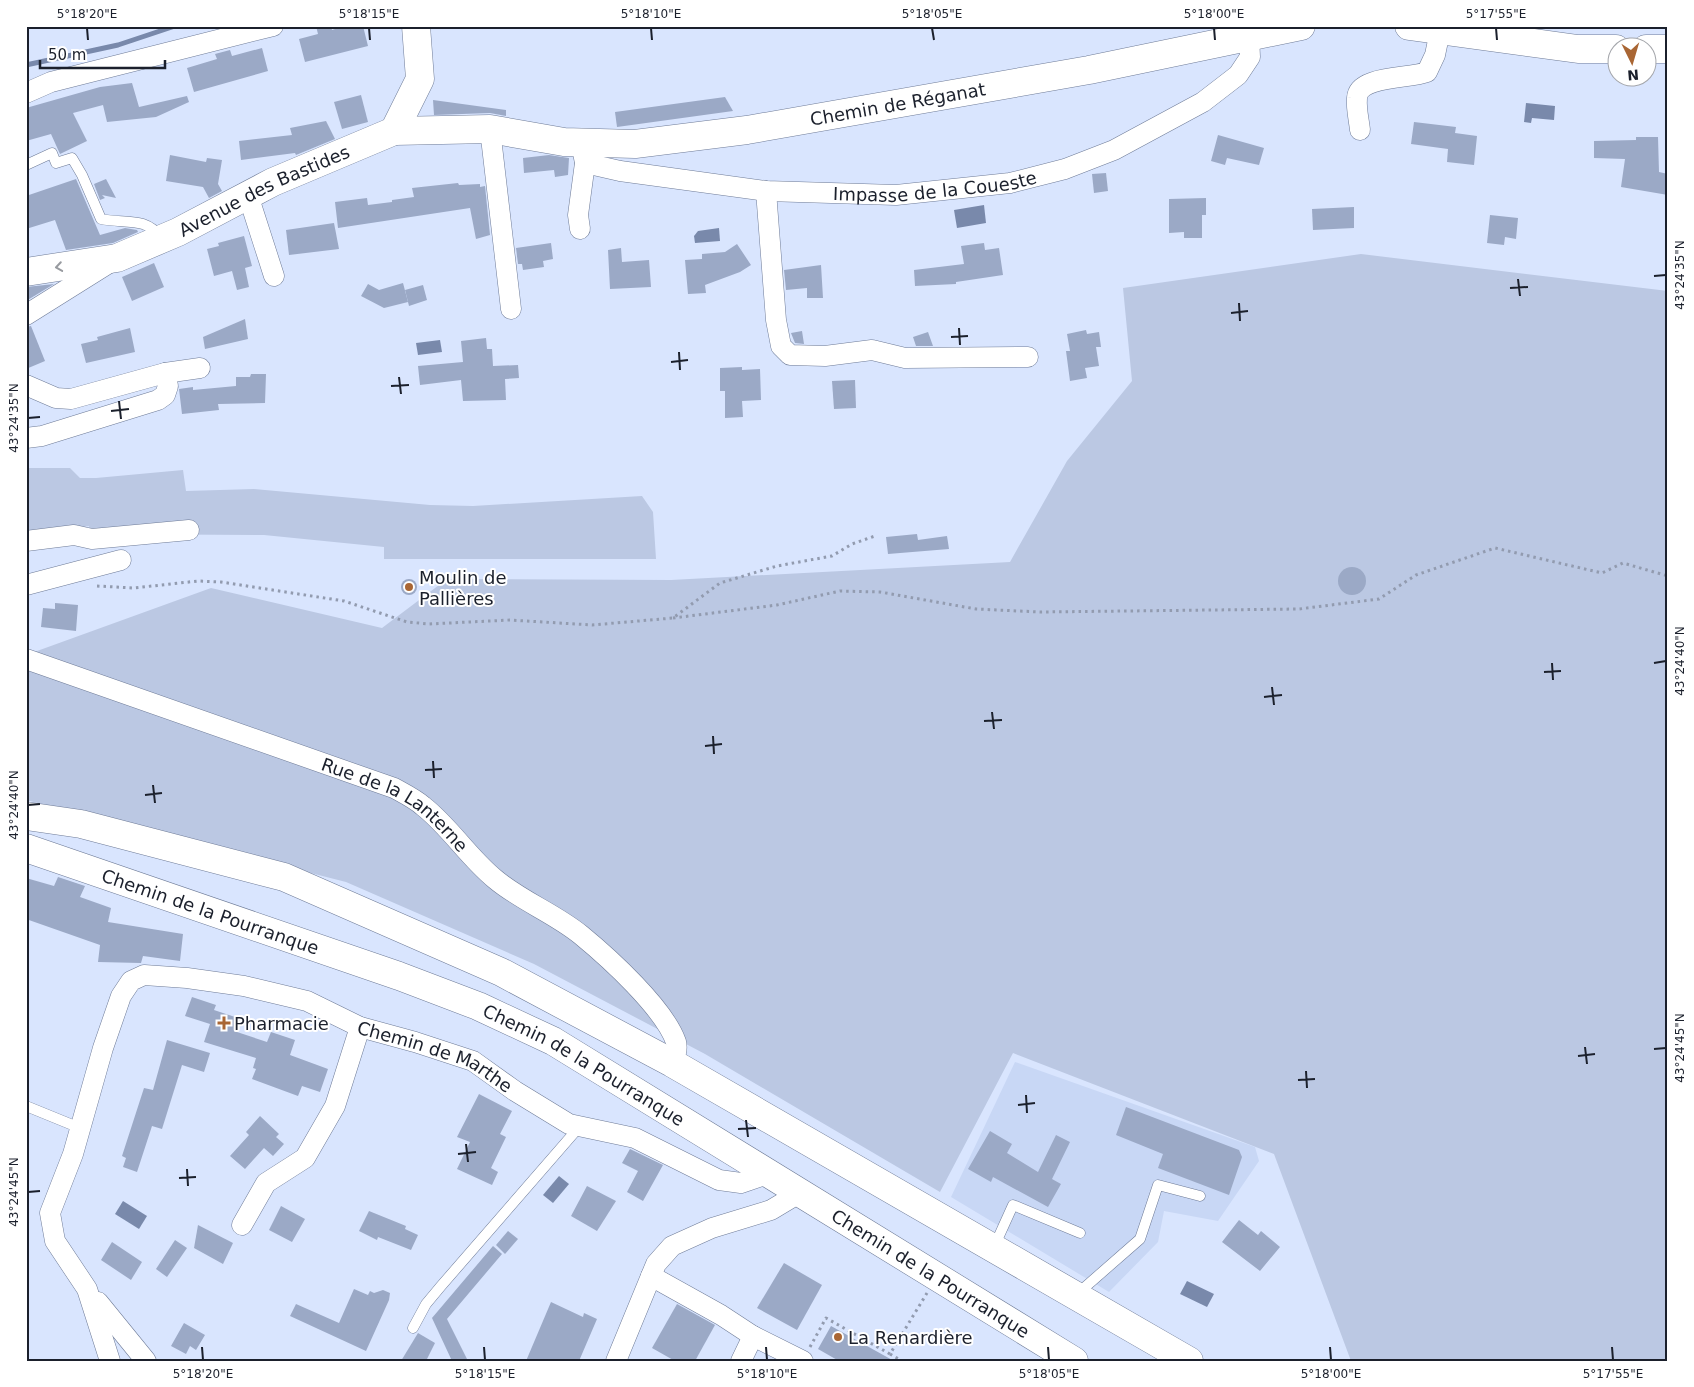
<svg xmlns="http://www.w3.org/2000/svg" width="1694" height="1387" font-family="'DejaVu Sans',sans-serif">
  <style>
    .built { fill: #c8d7f5 }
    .green { fill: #bbc8e3 }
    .water { fill: #7989ab }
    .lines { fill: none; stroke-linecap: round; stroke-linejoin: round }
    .stream { stroke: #7989ab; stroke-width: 5 }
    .building { fill: #9ba9c6 }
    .lane-casing { stroke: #6e7b97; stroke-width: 11 }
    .street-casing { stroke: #6e7b97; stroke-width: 21 }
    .secondary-casing { stroke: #6e7b97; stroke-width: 29 }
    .path { stroke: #929baf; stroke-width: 3; stroke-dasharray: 2.5 4; stroke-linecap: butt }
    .lane { stroke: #fff; stroke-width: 10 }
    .street { stroke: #fff; stroke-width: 20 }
    .secondary { stroke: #fff; stroke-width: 28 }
    .oneway { stroke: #989ba0 }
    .ticks { fill: none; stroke: #1b202c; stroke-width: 2 }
    .poi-dot { fill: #a96634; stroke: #fff; stroke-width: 2 }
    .labels { text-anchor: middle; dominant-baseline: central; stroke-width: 4; stroke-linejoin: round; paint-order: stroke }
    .street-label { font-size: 18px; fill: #1b202c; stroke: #fff }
    .poi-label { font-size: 18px; fill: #1b202c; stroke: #fff; text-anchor: start }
    .neatline { fill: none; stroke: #1b202c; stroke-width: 2 }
    .ticks-label { font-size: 12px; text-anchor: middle; fill: #1b202c }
  </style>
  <rect width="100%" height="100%" fill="#d9e5fe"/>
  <path class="built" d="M1015,1062L1255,1147L1259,1161L1218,1221L1164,1211L1158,1242L1109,1292L951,1197Z"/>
  <g class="green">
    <path d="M1361,254L1668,291V1361H1351L1274,1154L1013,1053L940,1192L705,1054L534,964L346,882L26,800V655L211,588L382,628L447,579L671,580L1010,562L1067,461L1132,381L1123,288Z"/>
    <path d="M29,468H70L80,478H96L183,470L186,491L254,489L430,505L473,506L642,496L653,512L656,559H384V547L264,535L91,534L89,526L26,536V473H29Z"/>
  </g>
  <g class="water">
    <path d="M1526,103L1555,106L1554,120L1532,118L1531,123L1524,122Z"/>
    <path d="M984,205L986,223L957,228L954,210Z"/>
    <path d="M719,228L720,241L695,243L694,236L698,231Z"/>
    <path d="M440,340L442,352L418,355L416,343Z"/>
    <path d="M559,1176L569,1184L553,1203L543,1195Z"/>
    <path d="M123,1201L147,1216L139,1229L115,1214Z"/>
    <path d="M1187,1281L1214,1294L1207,1307L1180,1294Z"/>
  </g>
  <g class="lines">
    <path class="stream" d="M26,65L118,45L175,26"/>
  </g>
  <g class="building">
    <path d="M316,26H331L332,30L344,26H363L368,46L305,62L299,39L318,34Z"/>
    <path d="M262,48L268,71L194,92L187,68L217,59L215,54L230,50L232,56Z"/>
    <path d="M132,83L139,107L187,96L189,102L156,117L107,122L103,105L73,113L87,141L60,154L51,134L26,141V108L100,87Z"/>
    <path d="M361,95L368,122L342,129L334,102Z"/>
    <path d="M725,97L733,111L617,127L615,112Z"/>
    <path d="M433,100L506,110V116L490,113L434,115Z"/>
    <path d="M326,121L335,139L296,155L295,153L241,160L239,141L292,135L290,128Z"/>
    <path d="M1414,122L1456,127L1455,133L1477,136L1474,165L1447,162L1448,149L1411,144Z"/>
    <path d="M1218,135L1264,148L1259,165L1227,158L1225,165L1211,161Z"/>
    <path d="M1636,137H1658L1659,172L1668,174V195L1621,187L1625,159L1594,158V141L1636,140Z"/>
    <path d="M170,155L206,162L207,158L222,160L218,184L222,191L209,198L203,187L166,181Z"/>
    <path d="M549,155L569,158L568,175L555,177L554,170L524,173L523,158Z"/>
    <path d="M1106,173L1108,191L1094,193L1092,174Z"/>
    <path d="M76,179L100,235L125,228L137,230L138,232L113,243L66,250L55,220L26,229V196Z"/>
    <path d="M106,179L116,198L102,195L105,198L100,200L94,184Z"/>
    <path d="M458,183L459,185L480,184V187L485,186L490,235L476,239L470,208L338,228L335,202L367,198L368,205L392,202V200L414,197L412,188Z"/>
    <path d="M1206,198V215H1202V238H1184V232L1169,233V199Z"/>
    <path d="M1354,207V228L1313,230L1312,209Z"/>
    <path d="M1490,215L1518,218L1516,239L1505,237L1504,245L1487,243Z"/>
    <path d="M334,223L339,249L289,255L286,230Z"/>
    <path d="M244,236L252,266L245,268L249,287L237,290L232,271L214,276L207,249L219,246L218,243Z"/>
    <path d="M551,243L553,259L543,261L544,267L523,270L522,264H518L516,248Z"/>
    <path d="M984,243L985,250L999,248L1003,275L956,282V284L915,286L914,270L964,264L961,246Z"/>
    <path d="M737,244L751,265L740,272L705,285L706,293L688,294L685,260L702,259V254L725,252Z"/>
    <path d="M621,248L622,262L649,260L651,287L610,289L608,250Z"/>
    <path d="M154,263L164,287L132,301L122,277Z"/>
    <path d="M821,265L823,298H807V288L786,290L784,270Z"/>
    <path d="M403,283L408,302L384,308L361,296L368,284L379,290Z"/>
    <path d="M54,284L26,301V287Z"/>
    <path d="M423,285L427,300L409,306L405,290Z"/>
    <path d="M245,319L248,339L205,349L203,337Z"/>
    <path d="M31,326L45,361L26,369V327Z"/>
    <path d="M130,328L135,352L86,363L81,344L98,340L97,337Z"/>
    <path d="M1086,330L1087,334L1099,332L1101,347H1096L1099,366L1085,368L1087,378L1070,381L1066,351H1070L1067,334Z"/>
    <path d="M802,331L804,344L795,343L791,333Z"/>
    <path d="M928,332L933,346H916L913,337Z"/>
    <path d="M486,338L487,349H492L493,366L518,365L519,378L505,379L506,400L463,401L461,380L420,385L418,366L463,362L461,341Z"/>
    <path d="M742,367V370L760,369L761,400L742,401L743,417L725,418V391H720V368Z"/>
    <path d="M251,374H266L265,403L218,404L219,410L182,414L179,389L193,387V390L236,386V377H250Z"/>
    <path d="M855,380L856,408L834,409L832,381Z"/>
    <path d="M917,534L918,540L947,536L949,549L888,554L886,537Z"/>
    <circle cx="1352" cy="581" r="14"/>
    <circle cx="409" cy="587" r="8"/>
    <path d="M55,603L78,605L76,631L41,627L43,608L55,609Z"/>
    <path d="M58,877L85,886L80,897L111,908L108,922L183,934L180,961L143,956L141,963L98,962L100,945L26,919V878L54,886Z"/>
    <path d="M192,997L216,1005L214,1010L241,1019L237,1032L267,1042L271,1032L295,1040L290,1055L328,1069L320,1092L302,1086L298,1096L252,1079L256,1069L253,1068L256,1058L204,1042L210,1024L185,1016Z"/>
    <path d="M167,1040L210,1053L204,1072L182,1065L162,1129L152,1126L137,1172L123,1167L126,1158L122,1156L144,1088L153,1090Z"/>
    <path d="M479,1094L512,1111L500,1134L506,1137L491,1168L498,1172L492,1185L457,1169L470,1142L457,1137Z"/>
    <path d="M1126,1107L1239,1150L1242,1157L1229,1195L1158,1168L1163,1154L1116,1135Z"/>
    <path d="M260,1116L279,1134L276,1137L284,1144L273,1156L264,1148L245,1169L230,1156L249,1135L246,1132Z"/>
    <path d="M990,1131L1012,1144L1007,1153L1038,1172L1056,1135L1070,1142L1052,1179L1061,1184L1048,1207L993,1177L991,1182L968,1169Z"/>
    <path d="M630,1149L663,1165L643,1201L627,1192L638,1171L622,1163Z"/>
    <path d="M587,1186L616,1201L597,1231L571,1216Z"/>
    <path d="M281,1206L305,1219L292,1242L269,1230Z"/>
    <path d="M369,1211L406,1226L405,1229L418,1235L411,1250L378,1237L377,1240L359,1231Z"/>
    <path d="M1239,1220L1258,1235L1261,1231L1280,1247L1260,1271L1222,1242Z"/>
    <path d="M198,1225L233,1243L223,1264L194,1248Z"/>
    <path d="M508,1231L518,1239L505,1254L496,1245Z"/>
    <path d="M175,1240L187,1248L167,1277L156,1269Z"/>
    <path d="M112,1242L142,1262L131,1280L101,1260Z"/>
    <path d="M493,1246L502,1254L447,1319L468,1361H452L432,1318Z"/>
    <path d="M784,1263L822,1285L797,1330L757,1308Z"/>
    <path d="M354,1289L368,1295L370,1291L374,1293L383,1290L390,1293L389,1300L366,1351L290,1316L296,1304L339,1323Z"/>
    <path d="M551,1302L583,1317L584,1313L597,1319L579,1361H526Z"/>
    <path d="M677,1304L715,1325L695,1361H675L652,1348Z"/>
    <path d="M184,1323L205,1335L196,1350L190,1346L186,1354L171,1346Z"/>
    <path d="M831,1326L894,1361H839L818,1349Z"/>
    <path d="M418,1333L435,1343L426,1361H401Z"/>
  </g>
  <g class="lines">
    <g class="lane-casing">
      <g id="lane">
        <path d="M26,165L52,153L56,163L72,158L82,175L101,219C124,224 146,216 161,238"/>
        <path d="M26,1106L80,1128"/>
        <path d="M994,1247L1013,1205L1080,1233"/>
        <path d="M1076,1295L1140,1239L1158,1185L1200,1196"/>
        <path d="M413,1328L426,1304L441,1286L580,1126"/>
      </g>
    </g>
    <g class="street-casing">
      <g id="street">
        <path d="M26,93L51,82L273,26"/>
        <path d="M490,129L511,309"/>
        <path d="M1360,130C1359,120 1356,109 1357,98C1358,75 1410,79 1427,72L1435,55L1440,31"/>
        <path id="s1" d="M581,142L585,163L620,171L766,191L896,195L1010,183L1065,169L1114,150L1203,102L1238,75L1250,57L1249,36"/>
        <path d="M766,191L776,320L781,346L790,355L825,356L872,350L905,358L1028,357"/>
        <path d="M248,195L274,276"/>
        <path d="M580,229L578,215L585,163"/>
        <path d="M26,315L109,263"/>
        <path d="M26,385L56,398L71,399L165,373L200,368"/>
        <path d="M26,438L42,436L158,400L165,395L168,386L165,373"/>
        <path d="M26,541L74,535L92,539L189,530"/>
        <path d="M26,585L121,560"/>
        <path id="s2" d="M26,659L394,788C403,793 415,799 423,806C450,827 468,857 495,879C521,901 554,913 581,935C609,958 664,1008 676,1042C678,1050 675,1056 672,1063"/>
        <path d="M242,1225L266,1183L305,1158L335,1106L360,1027"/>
        <path d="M651,1276L721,1315L753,1336L741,1361"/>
        <path d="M98,1302L146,1361"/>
        <path d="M753,1336L803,1361"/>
        <path id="s3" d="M110,1361L87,1289L55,1241L50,1213L73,1154L103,1048L121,996L131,981L144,975L187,978L244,986L307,1001L360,1027L415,1042L473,1061L515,1091L569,1124L635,1138L719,1180L741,1183L770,1173"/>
        <path d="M616,1361L656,1264L672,1246L712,1228L771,1210L801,1192"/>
      </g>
    </g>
    <g class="secondary-casing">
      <g id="secondary">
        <path d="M1409,26L1578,49H1616"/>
        <path d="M1646,49H1668"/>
        <path id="s4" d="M394,131L490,129L564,142L635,144L747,130L1089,70L1301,26"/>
        <path id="s5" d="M26,272L117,258L178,232L273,182L394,131L420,79L416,26"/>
        <path d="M26,816L81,824L284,877L501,972L672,1063L1189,1361"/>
        <path id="s6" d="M26,848L399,976L478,1006L553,1041L1074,1361"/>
      </g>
    </g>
    <g class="path">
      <path d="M97,586L134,588L198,581L221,582L344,601L407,622L429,624L510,620L592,625L673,618L720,583L777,566L832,556L852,544L875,536"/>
      <path d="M673,618L777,605L840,591L880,592L976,609L1040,612L1299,609L1379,599L1416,575L1495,548L1602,573L1623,563L1668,576"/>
      <path d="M810,1347L826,1318L890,1354L927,1293"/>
      <path d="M890,1354L902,1361"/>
    </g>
    <use href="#lane" class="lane"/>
    <use href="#street" class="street"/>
    <use href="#secondary" class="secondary"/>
  </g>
  <defs><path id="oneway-chevron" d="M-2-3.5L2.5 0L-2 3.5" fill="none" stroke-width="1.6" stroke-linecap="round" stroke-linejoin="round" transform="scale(1.25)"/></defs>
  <use class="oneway" href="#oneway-chevron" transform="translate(59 267) rotate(171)"/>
  <path class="ticks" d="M87,28L88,40M369,28L370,40M651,28L652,40M932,28L934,40M1214,28L1215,40M1496,28L1497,40M1654,276L1666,275M1518,279L1520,296M1510,288L1528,287M1239,303L1240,321M1231,313L1248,311M959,328L960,345M951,337L968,336M679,352L680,370M671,362L688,360M399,377L401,394M391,386L409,385M119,401L121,419M111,411L129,409M28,418L40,417M1552,663L1553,680M1654,663L1666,661M1544,672L1561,671M1272,687L1274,705M1264,697L1282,695M992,712L994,729M984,721L1002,720M713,736L714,754M705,746L722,744M433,761L434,778M425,770L442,769M153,785L155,803M145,795L162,793M28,805L40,804M1585,1047L1587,1064M1654,1049L1666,1048M1578,1056L1595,1054M1306,1071L1307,1088M1298,1080L1315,1079M1026,1095L1027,1113M1018,1105L1035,1103M746,1120L748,1137M738,1129L756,1128M466,1144L468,1162M458,1154L476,1152M187,1169L188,1186M179,1178L196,1177M28,1192L40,1191M202,1347L203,1360M484,1347L485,1360M766,1347L767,1360M1048,1347L1049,1360M1330,1347L1331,1360M1612,1347L1613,1360"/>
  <g class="poi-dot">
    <circle cx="409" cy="587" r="5"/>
    <path d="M221.5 1015.5h5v5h5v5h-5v5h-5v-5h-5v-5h5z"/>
    <circle cx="838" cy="1337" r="5"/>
  </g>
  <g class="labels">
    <g class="street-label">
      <text stroke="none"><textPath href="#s4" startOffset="508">Chemin de Réganat</textPath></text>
      <text stroke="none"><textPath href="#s1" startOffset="374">Impasse de la Coueste</textPath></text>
      <text stroke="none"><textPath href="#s5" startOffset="254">Avenue des Bastides</textPath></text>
      <text stroke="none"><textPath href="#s2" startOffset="399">Rue de la Lanterne</textPath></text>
      <text stroke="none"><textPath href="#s6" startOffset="195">Chemin de la Pourranque</textPath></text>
      <text stroke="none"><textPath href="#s3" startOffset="728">Chemin de Marthe</textPath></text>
      <text stroke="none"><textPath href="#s6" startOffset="600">Chemin de la Pourranque</textPath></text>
      <text stroke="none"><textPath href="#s6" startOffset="1005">Chemin de la Pourranque</textPath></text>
    </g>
    <g class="poi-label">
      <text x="419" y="577">Moulin de<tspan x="419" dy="21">Pallières</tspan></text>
      <text x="234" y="1023">Pharmacie</text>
      <text x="848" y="1337">La Renardière</text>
    </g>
  </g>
  <rect width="1694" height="1387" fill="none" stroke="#ffffff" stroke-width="55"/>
  <g transform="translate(1632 62) rotate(175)"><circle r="24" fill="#ffffff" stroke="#a4a6ab"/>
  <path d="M0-4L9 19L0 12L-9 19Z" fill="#a96634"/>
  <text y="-8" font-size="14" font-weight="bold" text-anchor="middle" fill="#1b202c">N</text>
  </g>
  <path d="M40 60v8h125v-8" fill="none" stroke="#1b202c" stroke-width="2.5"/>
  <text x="48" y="60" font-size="15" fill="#1b202c" stroke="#ffffff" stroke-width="4" paint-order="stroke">50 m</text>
  <rect x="28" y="28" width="1638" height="1332" class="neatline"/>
  <g class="ticks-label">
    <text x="87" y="18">5°18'20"E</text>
    <text x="369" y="18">5°18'15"E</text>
    <text x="651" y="18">5°18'10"E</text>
    <text x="932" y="18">5°18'05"E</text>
    <text x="1214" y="18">5°18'00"E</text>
    <text x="1496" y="18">5°17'55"E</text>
    <text transform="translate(1680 275) rotate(-90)" y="4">43°24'35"N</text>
    <text transform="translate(14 418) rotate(-90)" y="4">43°24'35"N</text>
    <text transform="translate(1680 661) rotate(-90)" y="4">43°24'40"N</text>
    <text transform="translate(14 805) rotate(-90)" y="4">43°24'40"N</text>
    <text transform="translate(1680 1048) rotate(-90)" y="4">43°24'45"N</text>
    <text transform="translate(14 1192) rotate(-90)" y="4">43°24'45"N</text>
    <text x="203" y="1378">5°18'20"E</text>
    <text x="485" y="1378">5°18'15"E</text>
    <text x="767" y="1378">5°18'10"E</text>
    <text x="1049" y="1378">5°18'05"E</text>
    <text x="1331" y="1378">5°18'00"E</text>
    <text x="1613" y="1378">5°17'55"E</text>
  </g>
</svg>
